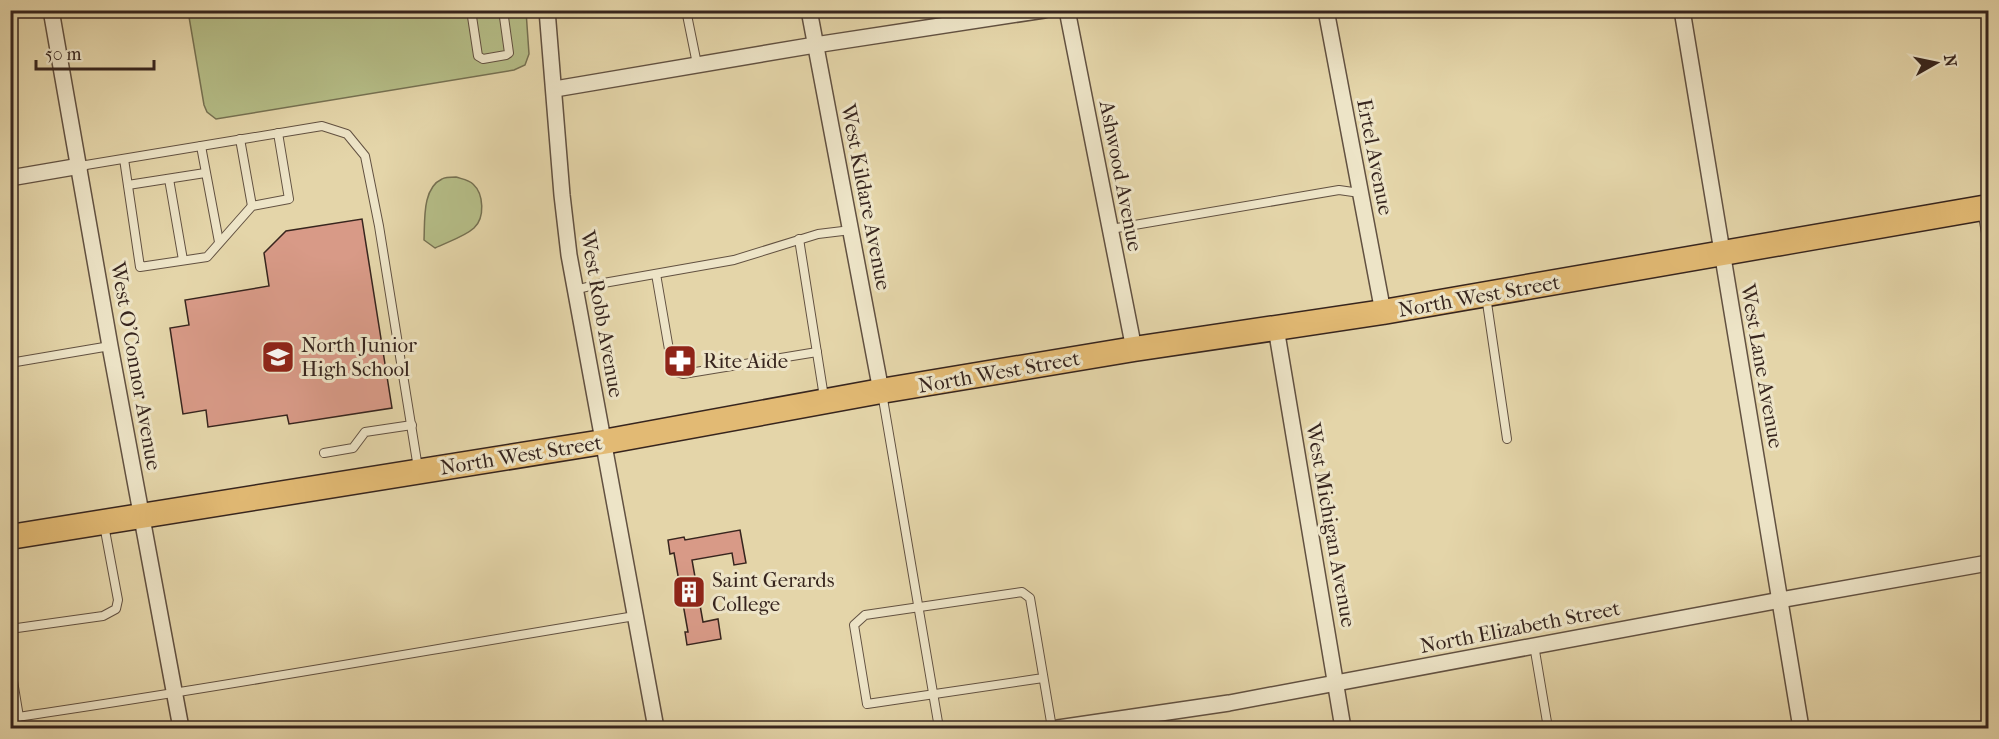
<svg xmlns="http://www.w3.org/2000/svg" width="1999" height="739" font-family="'IM FELL French Canon',serif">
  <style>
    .green { fill: #b5bd87; stroke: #767152; stroke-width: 1.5 }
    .building { fill: #d89a87; stroke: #37251e; stroke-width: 1.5 }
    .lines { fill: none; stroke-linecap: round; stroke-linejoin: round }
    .lane-casing { stroke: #625141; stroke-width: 10 }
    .street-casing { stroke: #625141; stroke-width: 18 }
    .primary-casing { stroke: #37251e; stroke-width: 27 }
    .lane { stroke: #ede4c7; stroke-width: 8 }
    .street { stroke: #ede4c7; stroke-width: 15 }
    .primary { stroke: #e2ba74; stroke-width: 24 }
    .labels { text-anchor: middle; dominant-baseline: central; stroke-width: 6; stroke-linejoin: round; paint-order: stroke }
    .street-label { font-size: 21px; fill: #37251e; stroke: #ede4c7 }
    .poi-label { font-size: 21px; fill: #37251e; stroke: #ede4c7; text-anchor: start }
  </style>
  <rect width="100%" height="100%" fill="#e4d5a9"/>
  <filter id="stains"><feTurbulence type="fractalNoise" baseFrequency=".00333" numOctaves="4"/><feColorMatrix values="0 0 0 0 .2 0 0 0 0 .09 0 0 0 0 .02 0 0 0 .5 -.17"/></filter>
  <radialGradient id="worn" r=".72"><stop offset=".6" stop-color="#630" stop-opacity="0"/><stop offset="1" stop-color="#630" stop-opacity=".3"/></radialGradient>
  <g class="green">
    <path d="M188,11H526L529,54L525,65L514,70L216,119L207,112L204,105Z"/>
    <path d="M456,177C462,179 469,180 473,184C484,194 485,218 474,228C464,237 447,242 435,248L424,240C425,221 422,188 442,179C445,177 452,177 456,177Z"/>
  </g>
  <g class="building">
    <path d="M362,219L392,408L289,424L287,415L208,427L206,410L183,414L170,328L189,325L185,300L269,286L264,253L286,231Z"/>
    <path d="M740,530L746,563L734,565L732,553L692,560L703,622L718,619L721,639L687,645L685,632H688L674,553L670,554L668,540L684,537L685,540Z"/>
  </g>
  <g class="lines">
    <g class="lane-casing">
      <g id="lane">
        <path d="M471,10L478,56L483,59L506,55L509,53L503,10"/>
        <path d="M686,10L697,64"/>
        <path d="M240,139L252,206"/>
        <path d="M201,146L219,242"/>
        <path d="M124,159L140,267L207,257L252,206L289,199L278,133"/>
        <path d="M80,166L322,126L347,134L365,156L379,226L418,468"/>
        <path d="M169,179L183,260"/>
        <path d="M128,185L205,173"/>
        <path d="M1982,210L1988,245"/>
        <path d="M1111,229L1339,190L1360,193"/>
        <path d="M799,239L824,397"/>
        <path d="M656,274L672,367L676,372L683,374L817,352"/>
        <path d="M575,290L598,284L734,260L818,234L851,230"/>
        <path d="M1486,296L1507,439"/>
        <path d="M10,363L110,346"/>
        <path d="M882,393L939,728"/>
        <path d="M324,453L353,448L365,432L412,425"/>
        <path d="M10,629L103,616L116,609L118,600L104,525"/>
        <path d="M1534,645L1548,728"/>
        <path d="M10,663L19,717"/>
        <path d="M1043,678L867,704L854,625L865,615L1022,592L1030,598L1052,728"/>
        <path d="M10,718C219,688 427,650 635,616"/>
      </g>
    </g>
    <g class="street-casing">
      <g id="street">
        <path d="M51,10L110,346L181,728"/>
        <path d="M547,10L562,195L569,255L656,728"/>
        <path d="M809,10L881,391"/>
        <path d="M1067,10L1134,349"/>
        <path d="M1326,10L1383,312"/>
        <path d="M1682,10L1801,728"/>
        <path d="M555,89L815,45L1044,10"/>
        <path d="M10,178L80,166"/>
        <path d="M1276,328L1343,728"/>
        <path d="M1058,728L1229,703L1780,600L1988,563"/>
      </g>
    </g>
    <g class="primary-casing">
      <path id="primary" d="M10,537L603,442L881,391L1134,349L1383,312L1988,207"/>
    </g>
    <use href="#lane" class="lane"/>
    <use href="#street" class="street"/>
    <use href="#primary" class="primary"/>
  </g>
  <defs>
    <g id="school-square" transform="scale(1.725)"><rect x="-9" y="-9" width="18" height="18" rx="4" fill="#8f2418" stroke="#ede4c7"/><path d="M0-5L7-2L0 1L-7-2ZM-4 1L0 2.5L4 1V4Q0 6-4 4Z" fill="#fff"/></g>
    <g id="pharmacy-square" transform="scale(1.725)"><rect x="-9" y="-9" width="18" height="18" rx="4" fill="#8f2418" stroke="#ede4c7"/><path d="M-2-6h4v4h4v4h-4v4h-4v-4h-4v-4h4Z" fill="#fff"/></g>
    <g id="building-square" transform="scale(1.725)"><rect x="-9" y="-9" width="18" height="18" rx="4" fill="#8f2418" stroke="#ede4c7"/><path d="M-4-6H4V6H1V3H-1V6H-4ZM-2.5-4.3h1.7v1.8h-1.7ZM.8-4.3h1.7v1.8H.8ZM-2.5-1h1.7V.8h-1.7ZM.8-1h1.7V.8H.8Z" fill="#fff"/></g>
  </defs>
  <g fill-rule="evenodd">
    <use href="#school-square" x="278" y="357"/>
    <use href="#pharmacy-square" x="680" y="361"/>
    <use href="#building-square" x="689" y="592"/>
  </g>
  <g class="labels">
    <g class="street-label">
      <text transform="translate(1375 157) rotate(79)">Ertel Avenue</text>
      <text transform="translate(1121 176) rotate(79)">Ashwood Avenue</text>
      <text transform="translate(866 197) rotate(79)">West Kildare Avenue</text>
      <text transform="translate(1479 296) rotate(-10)">North West Street</text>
      <text transform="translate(602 314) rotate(80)">West Robb Avenue</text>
      <text transform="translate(136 366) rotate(80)">West O'Connor Avenue</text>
      <text transform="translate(1762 366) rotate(80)">West Lane Avenue</text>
      <text transform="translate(999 372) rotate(-10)">North West Street</text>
      <text transform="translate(521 455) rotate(-9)">North West Street</text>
      <text transform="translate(1331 525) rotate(80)">West Michigan Avenue</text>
      <text transform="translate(1520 627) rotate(-11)">North Elizabeth Street</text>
    </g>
    <g class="poi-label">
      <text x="301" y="345">North Junior<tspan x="301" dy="24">High School</tspan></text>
      <text x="703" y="361">Rite Aide</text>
      <text x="712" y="580">Saint Gerards<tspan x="712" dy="24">College</tspan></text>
    </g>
  </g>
  <rect width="1999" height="739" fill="none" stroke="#e4d5a9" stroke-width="36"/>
  <rect x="12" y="12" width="1975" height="715" fill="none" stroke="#37251e" stroke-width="3"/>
  <rect x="18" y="18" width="1963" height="703" fill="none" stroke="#37251e" stroke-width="1.5"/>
  <g transform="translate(1936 63) rotate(81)" stroke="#ede4c7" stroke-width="4.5" paint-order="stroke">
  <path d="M0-4.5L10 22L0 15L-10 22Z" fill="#37251e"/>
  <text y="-9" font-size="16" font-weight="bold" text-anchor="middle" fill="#37251e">N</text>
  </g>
  <path d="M36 60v9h118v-9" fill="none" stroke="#37251e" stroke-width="3"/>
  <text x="45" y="60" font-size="18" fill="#37251e" stroke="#ede4c7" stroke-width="4.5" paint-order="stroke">50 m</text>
  <rect width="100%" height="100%" filter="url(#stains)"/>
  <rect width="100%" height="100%" fill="url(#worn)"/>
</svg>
